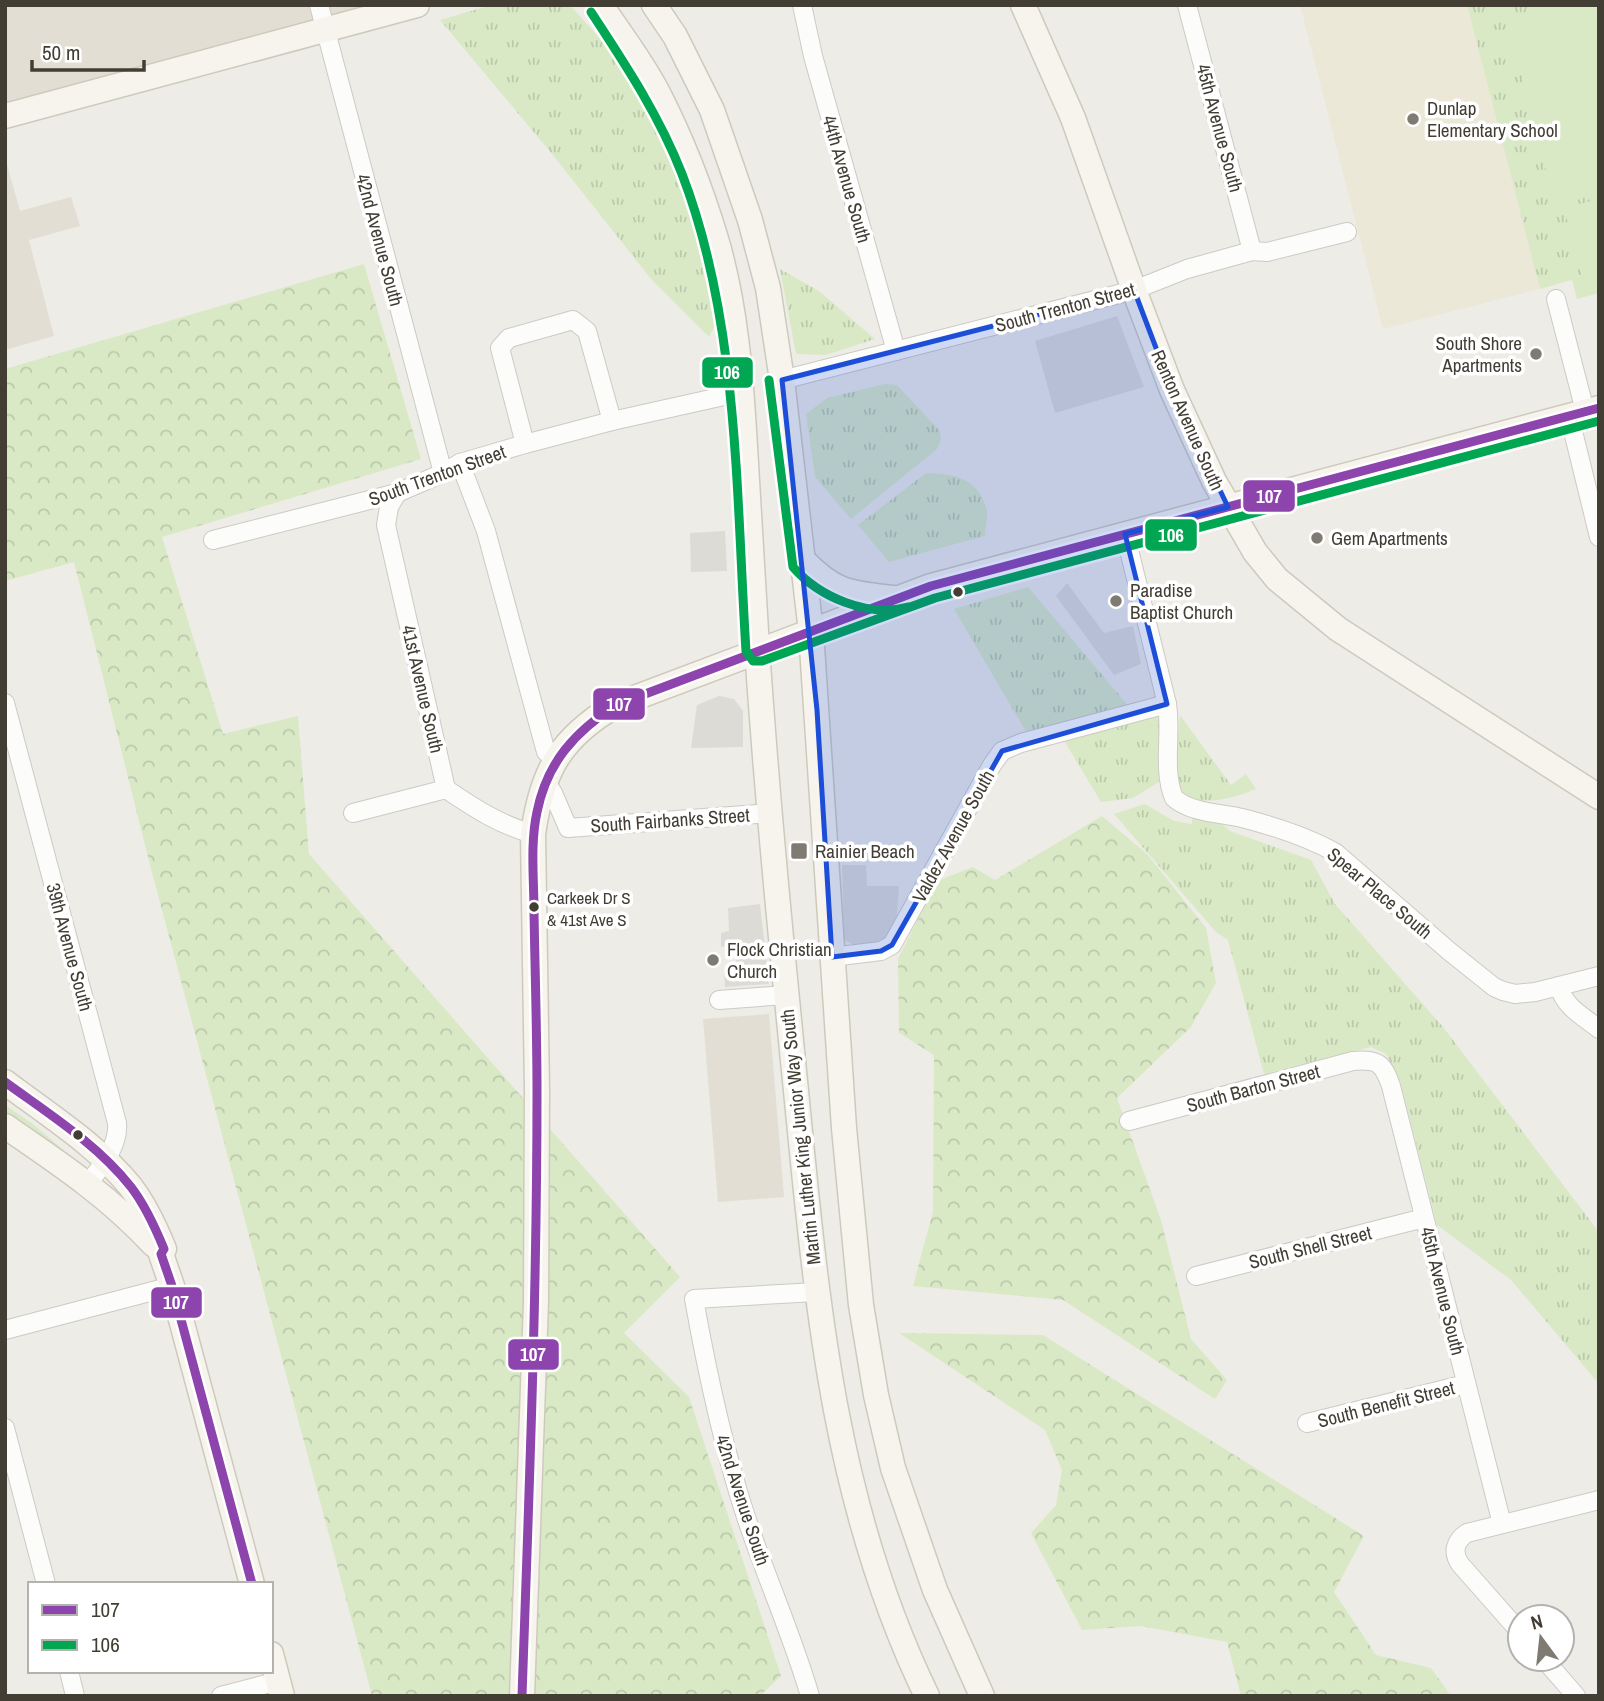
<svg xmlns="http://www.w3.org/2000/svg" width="1604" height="1701" font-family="'Archivo Narrow',sans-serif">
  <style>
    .residential { fill: #e2ded3 }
    .education { fill: #ece8d8 }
    .grass { fill: url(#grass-tufts) }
    .forest { fill: url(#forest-crowns) }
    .garden { fill: #d9e9c6 }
    .parking { fill: #dddbd6 }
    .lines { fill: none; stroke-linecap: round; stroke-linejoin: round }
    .street-casing { stroke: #cccac4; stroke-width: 20 }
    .secondary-casing { stroke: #cdcabd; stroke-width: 27 }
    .street { stroke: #fcfcfb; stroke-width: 18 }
    .secondary { stroke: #f6f4ed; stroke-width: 24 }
    .bus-1-casing { stroke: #fff; stroke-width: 14 }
    .bus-2-casing { stroke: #fff; stroke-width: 14 }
    .bus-1 { stroke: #8e44ad; stroke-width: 9 }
    .bus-2 { stroke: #00a651; stroke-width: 9 }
    .marked { fill: #1d4ed8; fill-opacity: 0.2; stroke: #1d4ed8; stroke-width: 5; stroke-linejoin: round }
    .poi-dot { fill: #7f7b72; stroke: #fff; stroke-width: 2.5 }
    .bus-dot { fill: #433e34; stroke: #fff; stroke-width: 2.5 }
    .labels { text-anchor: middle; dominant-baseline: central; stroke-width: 7; stroke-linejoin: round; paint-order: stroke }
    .bus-label { font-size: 17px; fill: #433e34; stroke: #fff; text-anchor: start }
    .poi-label { font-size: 19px; fill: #433e34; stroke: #fff; text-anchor: start }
    .street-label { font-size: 19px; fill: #433e34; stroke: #fff }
    .line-badge { stroke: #fff; stroke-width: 2.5 }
    .badge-label { font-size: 19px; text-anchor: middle; font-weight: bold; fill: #fff }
  </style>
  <defs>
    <pattern id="grass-tufts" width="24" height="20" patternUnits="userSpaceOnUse" patternTransform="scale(1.75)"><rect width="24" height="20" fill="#d9e9c6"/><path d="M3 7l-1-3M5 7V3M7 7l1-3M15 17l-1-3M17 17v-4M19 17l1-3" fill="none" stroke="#bbc9ab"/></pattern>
    <pattern id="forest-crowns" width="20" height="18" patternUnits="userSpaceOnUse" patternTransform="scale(1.75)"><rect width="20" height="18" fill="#d9e9c6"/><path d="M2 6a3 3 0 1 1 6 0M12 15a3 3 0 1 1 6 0" fill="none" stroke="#bbc9ab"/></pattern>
  </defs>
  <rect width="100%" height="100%" fill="#eeece6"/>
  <g class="residential">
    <path d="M5,5H387L5,108Z"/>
    <path d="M5,157L20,211L71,197L80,226L29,240L54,336L5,350Z"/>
    <path d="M769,1014L784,1197L718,1202L703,1019Z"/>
  </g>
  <path class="education" d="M1300,5H1467L1540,289L1383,329Z"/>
  <g class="grass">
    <path d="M492,5H570L610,50L653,119L694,216L717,321L709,337L651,279L552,154L440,20Z"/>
    <path d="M1467,5H1599V293L1577,299L1572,280L1540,289Z"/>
    <path d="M780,269L819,291L875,339L826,355L796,354Z"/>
    <path d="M885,384L897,385L940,431L941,440L937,449L851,519L815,477L806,414L827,398Z"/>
    <path d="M926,473C953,474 977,477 986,507C989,515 985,528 985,536L889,562L858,525Z"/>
    <path d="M1028,587L1130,708L1028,735L954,609Z"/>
    <path d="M1160,714L1162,780L1133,798L1101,802L1063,739Z"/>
    <path d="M1180,715L1231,785L1246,774L1256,789C1231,799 1209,805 1183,797L1175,764Z"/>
    <path d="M1145,804L1174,821L1192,824V815L1213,816L1230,831L1311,860L1335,904L1443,1027L1599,1232V1384L1511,1280L1437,1225L1400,1081L1386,1054L1371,1047L1264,1074L1228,940L1216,932L1114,814Z"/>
    <path d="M5,1105L33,1124L75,1160L74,1162L5,1119Z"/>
  </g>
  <g class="forest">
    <path d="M364,264L421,459L162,537L223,734L298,716L309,854L680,1277L624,1333L689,1397L781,1676L760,1696H372L151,869L74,562L5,581V369Z"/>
    <path d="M1102,816L1147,854L1206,928L1216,983L1191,1027L1117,1098L1161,1220L1191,1339L1227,1380L1215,1399L1063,1300L913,1286L933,1211L934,1055L899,1033L898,959L937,881L973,867L995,880Z"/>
    <path d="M899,1333L1043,1335L1364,1536L1334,1592L1376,1655L1431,1668L1451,1696H1241L1227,1642L1141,1626L1082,1630L1031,1533L1056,1505L1062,1470L1045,1430Z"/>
  </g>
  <g class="garden">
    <path d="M1564,5H1599V187L1554,201L1509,27L1516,19Z"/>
    <path d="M1599,199V285L1585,288L1564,208Z"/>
  </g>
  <g class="parking">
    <path d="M1117,316L1144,387L1055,413L1035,341Z"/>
    <path d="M725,531L727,571L691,572L690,533Z"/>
    <path d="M1067,583L1104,633L1133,626L1141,664L1114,675L1056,596Z"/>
    <path d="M719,696L734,699L743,711V747L691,748L697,705Z"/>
    <path d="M842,865H866L867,886H899L896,926L884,943L853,945L844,939Z"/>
    <path d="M760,904L769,984L725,987L724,970L737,968L735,945L721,947V933L729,931L728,908Z"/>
  </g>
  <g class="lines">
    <g class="street-casing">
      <g id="street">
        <path d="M319,5L443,473"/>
        <path d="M802,5L813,56L896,351"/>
        <path d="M1187,5L1252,251"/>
        <path d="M1556,299L1585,411"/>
        <path d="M782,380L1134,290L1187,269L1252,251L1267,252L1347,232"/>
        <path d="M1569,415L1599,537"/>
        <path d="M525,444L500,348L509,338L573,320L587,331L612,421"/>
        <path d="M460,463L486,531L546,752L557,758"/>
        <path d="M397,493L389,507L386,525L446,789C474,808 500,825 533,834"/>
        <path d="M1125,534L1167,704C1172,735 1162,769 1174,798C1191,813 1220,813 1242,818C1273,826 1308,837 1336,853L1449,951L1494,987L1503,991L1515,994L1535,992L1599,976"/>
        <path d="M213,540L397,493L443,473L460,463L525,444L612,421L742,392"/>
        <path d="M5,703L117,1123C119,1147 101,1166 88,1184"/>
        <path d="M545,782L553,793L568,828L771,813"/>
        <path d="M353,813L446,789"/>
        <path d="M832,957L881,951L892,945L992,765L1002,751L1021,743L1167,704"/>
        <path d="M1559,986C1564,1007 1583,1016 1599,1029"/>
        <path d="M719,1000L786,995"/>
        <path d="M1129,1121L1353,1061C1378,1059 1383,1063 1391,1086L1502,1524"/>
        <path d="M1196,1276L1424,1218"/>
        <path d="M5,1330L172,1286"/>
        <path d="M1307,1423L1466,1384"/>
        <path d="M5,1428L46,1584"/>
        <path d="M1520,1632L1460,1564C1452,1552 1455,1541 1467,1533L1599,1500"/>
        <path d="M1544,1659L1576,1696"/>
        <path d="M69,1671L75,1696"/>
        <path d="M221,1696L278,1681"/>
        <path d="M810,1696C792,1634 765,1575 745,1514C722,1443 707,1372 694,1299L816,1292"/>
      </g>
    </g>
    <g class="secondary-casing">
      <g id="secondary">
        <path d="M601,5C620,34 642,62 658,93C682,140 701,189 716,239C736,306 741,378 745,447C749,514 753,581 757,648C767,799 782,950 797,1101C817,1306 835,1507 927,1696"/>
        <path d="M654,5L675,36L712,110L750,220L768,288L782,380L811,632L844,1128L861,1305L876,1395L893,1468L935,1590L982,1696"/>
        <path d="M1023,5L1073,118L1134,290L1172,390L1214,481L1255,552L1277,579L1338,629L1599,797"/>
        <path d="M5,116L417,5"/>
        <path d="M804,561C835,593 850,593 893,598"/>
        <path d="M5,1082C47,1114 97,1145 130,1186C145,1205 155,1227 164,1249L161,1254L172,1286L252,1584"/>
        <path d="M5,1126C59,1163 110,1197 154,1245"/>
        <path d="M271,1654L282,1696"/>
        <path d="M522,1696L536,1302L537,1090L533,834C542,771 560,738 616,705L931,586L1599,408"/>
      </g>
    </g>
    <use href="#street" class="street"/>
    <use href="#secondary" class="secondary"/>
    <g class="bus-1-casing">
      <g id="bus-1">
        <path d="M5,1082C49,1114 97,1144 131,1187C145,1205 155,1227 164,1249L161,1254L172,1286L252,1584"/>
        <path d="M522,1696C529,1495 537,1294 537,1092C537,1032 535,972 534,912C534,879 530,844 537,812C547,762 575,732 616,705L931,586L1599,408"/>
      </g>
    </g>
    <g class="bus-2-casing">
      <g id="bus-2">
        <path d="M591,12C625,64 659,115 682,174C739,322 736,494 746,651L753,661H762L935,598L1599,421"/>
        <path d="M769,380L793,567C819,597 868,618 908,607"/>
      </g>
    </g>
    <use href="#bus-1" class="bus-1"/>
    <use href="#bus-2" class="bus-2"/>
  </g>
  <path class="marked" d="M1134,290L1172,390L1228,507L1125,534L1167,704L1002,751L892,945L881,951L832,957L817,710L782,380Z"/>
  <g class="poi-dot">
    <circle cx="1413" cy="119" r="7"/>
    <circle cx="1536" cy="354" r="7"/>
    <circle cx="1317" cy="538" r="7"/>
    <circle cx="1116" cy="601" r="7"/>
    <rect x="790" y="842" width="18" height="18" rx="3.5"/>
    <circle cx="713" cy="960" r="7"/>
  </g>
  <g class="bus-dot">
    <circle cx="958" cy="592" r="6"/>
    <circle cx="534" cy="907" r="6"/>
    <circle cx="78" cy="1135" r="6"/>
  </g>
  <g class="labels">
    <g class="bus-label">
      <text x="547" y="897">Carkeek Dr S<tspan x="547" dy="22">&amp; 41st Ave S</tspan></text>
    </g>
    <g class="poi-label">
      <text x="1427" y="108">Dunlap<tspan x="1427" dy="22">Elementary School</tspan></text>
      <text x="1522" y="343" text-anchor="end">South Shore<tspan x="1522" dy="22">Apartments</tspan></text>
      <text x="1331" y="538">Gem Apartments</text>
      <text x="1130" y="590">Paradise<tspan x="1130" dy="22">Baptist Church</tspan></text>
      <text x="815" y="851">Rainier Beach</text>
      <text x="727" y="949">Flock Christian<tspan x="727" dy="22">Church</tspan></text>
    </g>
    <g class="street-label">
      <text transform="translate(1220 128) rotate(75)">45th Avenue South</text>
      <text transform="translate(847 179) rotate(74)">44th Avenue South</text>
      <text transform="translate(380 240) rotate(75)">42nd Avenue South</text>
      <text transform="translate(1065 307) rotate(-15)">South Trenton Street</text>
      <text transform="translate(1188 420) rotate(66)">Renton Avenue South</text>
      <text transform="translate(437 475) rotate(-20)">South Trenton Street</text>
      <text transform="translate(423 689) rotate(77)">41st Avenue South</text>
      <text transform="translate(670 820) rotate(-4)">South Fairbanks Street</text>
      <text transform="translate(953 836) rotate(-61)">Valdez Avenue South</text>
      <text transform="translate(1380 893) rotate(40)">Spear Place South</text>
      <text transform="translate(70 947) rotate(75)">39th Avenue South</text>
      <text transform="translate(1253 1088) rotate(-15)">South Barton Street</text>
      <text transform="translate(800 1137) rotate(-96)">Martin Luther King Junior Way South</text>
      <text transform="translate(1310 1247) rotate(-14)">South Shell Street</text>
      <text transform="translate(1443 1291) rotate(76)">45th Avenue South</text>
      <text transform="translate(1386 1404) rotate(-14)">South Benefit Street</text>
      <text transform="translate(743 1500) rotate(72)">42nd Avenue South</text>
    </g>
  </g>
  <g class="line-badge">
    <rect x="701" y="356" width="53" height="33" rx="7" fill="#00a651"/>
    <rect x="1242" y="479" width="54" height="34" rx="7" fill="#8e44ad"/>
    <rect x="1144" y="518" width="54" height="34" rx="7" fill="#00a651"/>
    <rect x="592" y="687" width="54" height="34" rx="7" fill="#8e44ad"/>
    <rect x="150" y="1286" width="53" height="33" rx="7" fill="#8e44ad"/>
    <rect x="507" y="1338" width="53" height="33" rx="7" fill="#8e44ad"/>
  </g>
  <g class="badge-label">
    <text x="727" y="379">106</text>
    <text x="1269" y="503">107</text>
    <text x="1171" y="542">106</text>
    <text x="619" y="711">107</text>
    <text x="176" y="1309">107</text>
    <text x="533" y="1361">107</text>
  </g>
  <rect width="1604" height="1701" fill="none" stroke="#433e34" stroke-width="14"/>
  <rect x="28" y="1582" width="245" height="91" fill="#ffffff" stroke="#b4b2ae" stroke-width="2"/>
  <rect x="42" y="1605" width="35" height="10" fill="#8e44ad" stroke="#b4b2ae" stroke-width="2"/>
  <text x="91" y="1617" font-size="21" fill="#433e34">107</text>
  <rect x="42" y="1640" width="35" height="10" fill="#00a651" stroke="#b4b2ae" stroke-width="2"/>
  <text x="91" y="1652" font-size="21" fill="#433e34">106</text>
  <g transform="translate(1541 1638) rotate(345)"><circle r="33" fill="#ffffff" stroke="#b4b2ae" stroke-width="2"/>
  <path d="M0-5L12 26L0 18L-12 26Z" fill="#7f7b72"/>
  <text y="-10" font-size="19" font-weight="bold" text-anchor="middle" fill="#433e34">N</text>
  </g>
  <path d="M32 60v10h112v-10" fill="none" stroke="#433e34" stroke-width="3.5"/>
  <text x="42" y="60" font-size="21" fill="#433e34" stroke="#ffffff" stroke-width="5" paint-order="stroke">50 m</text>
</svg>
